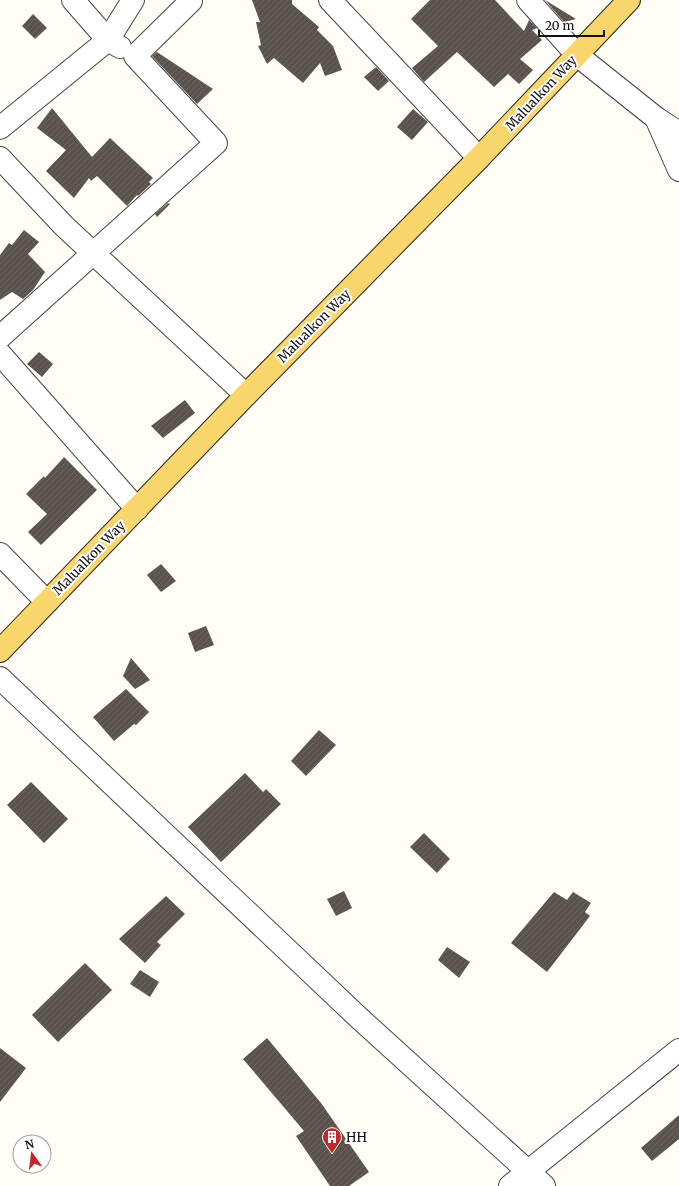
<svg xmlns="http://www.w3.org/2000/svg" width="679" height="1186" font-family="Merriweather,serif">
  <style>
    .building { fill: url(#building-hatch) }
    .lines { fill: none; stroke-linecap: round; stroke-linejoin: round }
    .street-casing { stroke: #444; stroke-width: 24 }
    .primary-casing { stroke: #222; stroke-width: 24 }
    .street { stroke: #fff; stroke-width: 22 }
    .primary { stroke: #f9d66b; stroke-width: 22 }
    .labels { text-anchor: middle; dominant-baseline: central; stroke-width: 4; stroke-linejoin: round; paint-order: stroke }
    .street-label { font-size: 13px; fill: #111; stroke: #fff }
    .poi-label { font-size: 13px; fill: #111; stroke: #fff; text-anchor: start }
  </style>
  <defs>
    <pattern id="building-hatch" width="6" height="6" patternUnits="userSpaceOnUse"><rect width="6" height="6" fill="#5a524d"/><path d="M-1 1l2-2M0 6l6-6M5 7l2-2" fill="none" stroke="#6d6662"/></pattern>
  </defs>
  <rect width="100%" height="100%" fill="#fffdf5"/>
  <g class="building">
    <path d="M252,0H292V4L319,27L317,30L333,46L342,70L325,76L320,63L303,83L274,58L267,64L258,46L261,45L256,22H260Z"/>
    <path d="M430,0H495L524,31L529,20L537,28L532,30L542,40L520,59L533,70L519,84L508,74L494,87L457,52L424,82L412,68L438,46L411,19Z"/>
    <path d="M545,0L576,19L564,22Z"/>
    <path d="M33,14L47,28L35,39L22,26Z"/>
    <path d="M157,52L213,89L197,104L152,56Z"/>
    <path d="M376,67L389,81L378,91L364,77Z"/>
    <path d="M52,108L92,157L110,138L153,178L149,182L151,184L138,196L137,195L127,206L97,176L91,181L89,178L74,198L46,171L66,150L37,128Z"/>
    <path d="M413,109L428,122L412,140L397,127Z"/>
    <path d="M168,203L170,204L157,217L155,214Z"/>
    <path d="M24,230L39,242L28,254L45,272L33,290L23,299L12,292L0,300V255L9,243L12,245Z"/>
    <path d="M39,352L53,364L42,377L27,364Z"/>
    <path d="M185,400L195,413L163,438L151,426Z"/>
    <path d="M64,457L97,490L41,545L28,532L47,514L26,494L44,476L45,478Z"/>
    <path d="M161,564L176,581L161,592L147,575Z"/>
    <path d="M206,626L214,645L195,652L188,633Z"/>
    <path d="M131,658L150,680L135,689L123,676Z"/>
    <path d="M126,689L149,712L136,725L134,724L114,741L93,717Z"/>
    <path d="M319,730L336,745L306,776L291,761Z"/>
    <path d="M245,773L263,792L266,789L281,804L221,862L188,827Z"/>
    <path d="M31,782L68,819L44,843L7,805Z"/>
    <path d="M424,833L450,859L437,873L410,847Z"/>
    <path d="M344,891L352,908L336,916L327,899Z"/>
    <path d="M554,892L567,900L573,892L591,903L585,912L590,916L547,972L511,943Z"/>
    <path d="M166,896L185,914L157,942L161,945L145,963L119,939Z"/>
    <path d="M447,947L470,962L459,978L438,960Z"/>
    <path d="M85,963L112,990L58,1042L32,1015Z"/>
    <path d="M140,970L159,982L150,997L130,984Z"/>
    <path d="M267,1038L321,1103L369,1172L349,1186H330L296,1136L304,1131L243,1059Z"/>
    <path d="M0,1048L26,1068L0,1102Z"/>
    <path d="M679,1115V1139L652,1161L641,1148Z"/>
  </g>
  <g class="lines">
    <g class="street-casing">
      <g id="street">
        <path d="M73,0L108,40L120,47"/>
        <path d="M330,0L479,158"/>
        <path d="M528,0L577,55L656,118L679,133"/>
        <path d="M656,118L679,170"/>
        <path d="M0,128L108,40L133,0"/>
        <path d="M0,158L64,226L246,395"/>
        <path d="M0,337L216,143L135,56L191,1"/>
        <path d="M0,354L137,509"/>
        <path d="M0,554L47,602"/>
        <path d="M0,678L358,1017L544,1186"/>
        <path d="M510,1186L679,1050"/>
      </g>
    </g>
    <g class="primary-casing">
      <path id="primary" d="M0,651L246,395L479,158L629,0"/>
    </g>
    <use href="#street" class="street"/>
    <use href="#primary" class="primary"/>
  </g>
  <defs>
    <g id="building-pin" transform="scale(1)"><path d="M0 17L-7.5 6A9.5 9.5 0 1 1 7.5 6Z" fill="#c4262e" stroke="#fff"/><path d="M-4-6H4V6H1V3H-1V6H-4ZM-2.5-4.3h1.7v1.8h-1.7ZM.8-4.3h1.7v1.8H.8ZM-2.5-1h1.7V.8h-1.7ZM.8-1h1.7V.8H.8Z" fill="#fff"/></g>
  </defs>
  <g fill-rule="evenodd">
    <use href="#building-pin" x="332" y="1137"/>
  </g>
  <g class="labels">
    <g class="street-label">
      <text transform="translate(541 93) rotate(-47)">Malualkon Way</text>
      <text transform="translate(314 326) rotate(-45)">Malualkon Way</text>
      <text transform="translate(89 558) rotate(-46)">Malualkon Way</text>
    </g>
    <g class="poi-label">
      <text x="346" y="1137">HH</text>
    </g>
  </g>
  <g transform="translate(32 1154) rotate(346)"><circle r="19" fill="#ffffff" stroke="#a0a0a0"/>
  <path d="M0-3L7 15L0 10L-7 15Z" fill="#c4262e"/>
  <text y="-6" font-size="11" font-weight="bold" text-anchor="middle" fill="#111111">N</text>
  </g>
  <path d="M539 30v6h65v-6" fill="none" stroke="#111111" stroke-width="2"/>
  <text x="545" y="30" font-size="12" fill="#111111" stroke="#ffffff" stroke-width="3" paint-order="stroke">20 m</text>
</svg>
